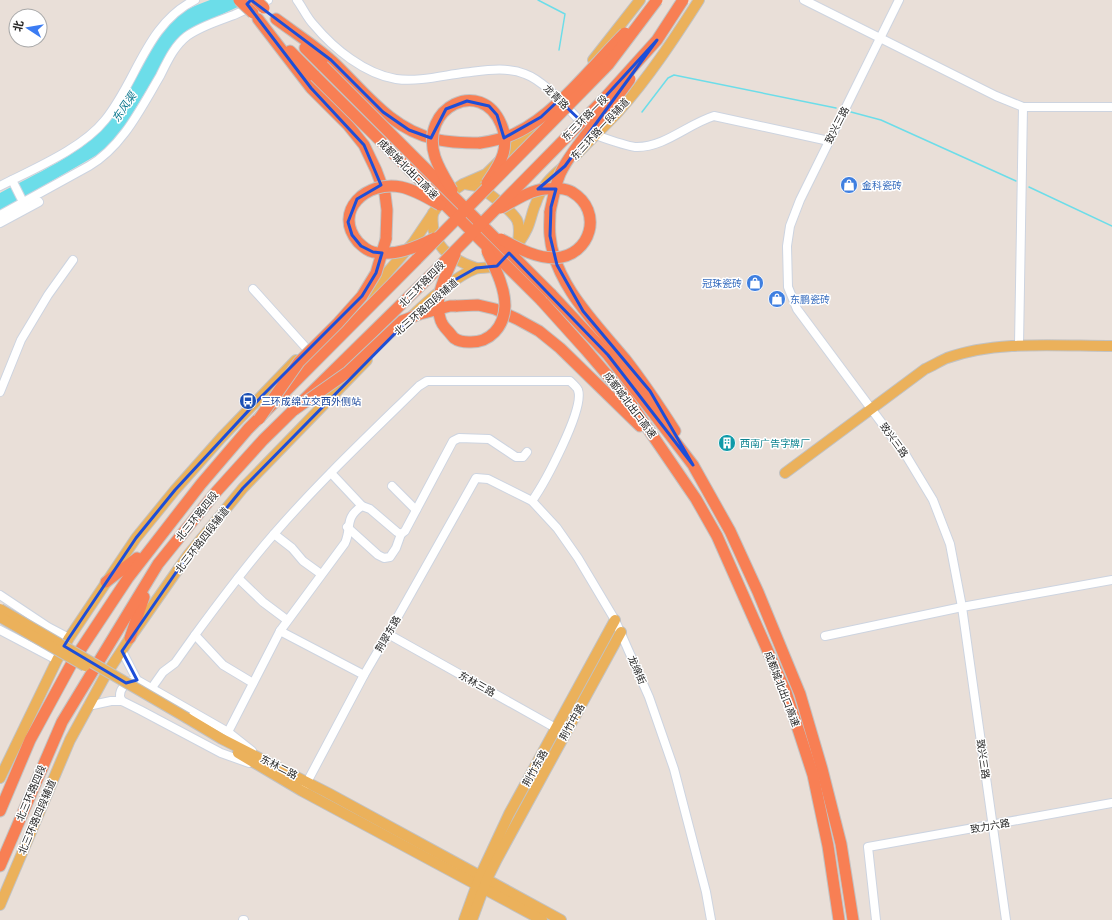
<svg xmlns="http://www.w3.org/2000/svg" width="1112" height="920" font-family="'IBM Plex Sans','Noto Sans SC',sans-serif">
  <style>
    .water { fill: #6cdde9 }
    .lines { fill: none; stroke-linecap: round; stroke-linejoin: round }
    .stream { stroke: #6cdde9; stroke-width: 1.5 }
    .minor-casing { stroke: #cdd4e0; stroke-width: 10 }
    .major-casing { stroke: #c2c2c2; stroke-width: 12 }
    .highway-casing { stroke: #c2c2c2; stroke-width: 13 }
    .minor { stroke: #fff; stroke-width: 8 }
    .major { stroke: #ebb15b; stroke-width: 10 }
    .highway { stroke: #f87f54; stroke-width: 11 }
    .major-bridge-casing { stroke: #c2c2c2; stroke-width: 12; stroke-linecap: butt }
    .highway-bridge-casing { stroke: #c2c2c2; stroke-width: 13; stroke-linecap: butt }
    .major-bridge { stroke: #ebb15b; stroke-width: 10 }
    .highway-bridge { stroke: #f87f54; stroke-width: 11 }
    .marked { fill: none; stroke: #1d4ed8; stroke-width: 3; stroke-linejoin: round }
    .labels { text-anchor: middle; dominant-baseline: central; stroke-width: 3; stroke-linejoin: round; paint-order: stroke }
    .street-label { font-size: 10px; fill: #262626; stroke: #fff }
    .shop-label { font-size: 10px; fill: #366cbe; stroke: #fff; text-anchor: start }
    .transit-label { font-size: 10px; fill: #164399; stroke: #fff; text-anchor: start }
    .culture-label { font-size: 10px; fill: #0d838f; stroke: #fff; text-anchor: start }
    .water-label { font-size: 11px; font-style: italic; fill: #117a90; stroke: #fff }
  </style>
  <rect width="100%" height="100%" fill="#e9dfd8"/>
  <path class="water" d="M210,0H253L192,28L152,81L126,124L114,140L102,152L0,211V193C33,175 84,153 107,124C136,87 146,33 190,8C196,5 203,3 210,0Z"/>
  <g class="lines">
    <g class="stream">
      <path d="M538,0L565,14L559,50"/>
      <path d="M642,112L668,78L674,75L836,108"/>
      <path d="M851,112L881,120L1016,181"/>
      <path d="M1029,187L1112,226"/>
    </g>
    <g class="minor-casing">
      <g id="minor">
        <path d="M297,0C303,8 307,18 314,25C334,49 365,74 396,79C417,82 441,76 462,73C482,71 506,66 525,74C545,81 568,109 584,125"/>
        <path d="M804,0L996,96L1023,107H1112"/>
        <path d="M899,0L800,200L790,226L787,246L788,287L797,309L907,457L933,500L950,544L962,607L1006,920"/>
        <path d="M593,133L595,135C605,138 628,147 637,147C665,147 688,124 714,116L829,141"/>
        <path d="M12,180L23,202"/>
        <path d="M0,186C33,169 82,149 105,120C137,81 146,24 195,0"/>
        <path d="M0,215L89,166C122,147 141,108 160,76C167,62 174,46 187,36C201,26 218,21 234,15C245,10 256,5 268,0"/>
        <path d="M0,223L39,202"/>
        <path d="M253,289L307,349"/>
        <path d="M1019,345L1023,107"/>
        <path d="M0,392L21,340L48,295L73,260"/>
        <path d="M331,473L362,506"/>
        <path d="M392,486L416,510"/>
        <path d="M347,527L378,555L384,558L390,557L396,548L401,534"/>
        <path d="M274,534L292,548L303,561L321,574"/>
        <path d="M238,578L263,602L287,620"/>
        <path d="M0,595L48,627L69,638"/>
        <path d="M0,630L57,660"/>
        <path d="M280,631L345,543C352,527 344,518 362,506L370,509L397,532L401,534L405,531L453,441L459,438L489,439L516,457H523L527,452"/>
        <path d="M388,634L561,731"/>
        <path d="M825,636L962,607L1112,580"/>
        <path d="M122,651L137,680L228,732L252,751"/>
        <path d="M253,683L223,665L195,635C220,601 246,566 274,534C318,483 370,434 419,386L427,381H570C572,383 577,387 578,390C585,409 544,484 532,501"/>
        <path d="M151,689L163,672L175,663L195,635"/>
        <path d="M122,701C117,694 122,688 127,682L132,681"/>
        <path d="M88,706L111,701H122L140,710L221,753L249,763"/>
        <path d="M228,732L280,631L364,675"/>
        <path d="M305,786L364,675L388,634L476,478L488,479L532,501L557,528L578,558L615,620L649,697L674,769L706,892L711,920"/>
        <path d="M243,920H244"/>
        <path d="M876,920L868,847L1112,803"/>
      </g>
    </g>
    <g class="major-casing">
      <g id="major">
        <path d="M593,60L640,0"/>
        <path d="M575,156C589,141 604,127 618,112C649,77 674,39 699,0"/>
        <path d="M464,184C468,185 472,185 476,186C486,190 512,211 517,220C520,226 519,235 518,242"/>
        <path d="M433,213C429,245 450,259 476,268"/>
        <path d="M366,294L385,275L413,243L444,197L463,184L486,174L538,123"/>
        <path d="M411,317C428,301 454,277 475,269C482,266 491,270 498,264C509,255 521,242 527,229C531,221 532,211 536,203C541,187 551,177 563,167"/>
        <path d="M785,473L925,369C932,366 940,361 947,358C996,340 1060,346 1112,346"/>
        <path d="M187,718L222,739L328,793L561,920"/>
        <path d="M238,753L302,791L542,920"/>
        <path d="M0,778L57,660L69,638L136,538L175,490L221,438L296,360"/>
        <path d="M0,905L70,740L105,676L130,638L188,555L243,488L367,360"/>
        <path d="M464,920L480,876L509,814L615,620"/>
        <path d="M472,920L487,879L497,859L621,632"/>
      </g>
    </g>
    <g class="highway-casing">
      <g id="highway">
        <path d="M258,19L311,88L348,125L364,145L376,170L385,194L387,210L386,239"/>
        <path d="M276,19C295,33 315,46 332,61C363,90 391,130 435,139C450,143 465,143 480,143"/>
        <path d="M305,48L323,66"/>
        <path d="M290,51L315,76"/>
        <path d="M550,212C550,220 549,228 550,236C554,283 596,324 625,359C643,382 659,406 675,431"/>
        <path d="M551,294L608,355L651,410L693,465L730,531L758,592L800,694L822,769L841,844L853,920"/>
        <path d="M541,300L586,350L627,398L696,499L717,536L786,692L813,775L828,846L839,920"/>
        <path d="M456,306L478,305L495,309L517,319L539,331L560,348L640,426"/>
        <path d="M106,582L137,558"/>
        <path d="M130,638L144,597"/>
        <path d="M0,811L30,740L73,661L128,578L201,484L248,429L417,259"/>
        <path d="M0,866L62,722L158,564L216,492L263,440L432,274"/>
      </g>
    </g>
    <use href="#minor" class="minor"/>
    <use href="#major" class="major"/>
    <use href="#highway" class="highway"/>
    <g class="major-bridge-casing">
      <g id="major-bridge">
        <path d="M0,609L187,718"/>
        <path d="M0,617L85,666"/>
      </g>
    </g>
    <g class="highway-bridge-casing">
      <g id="highway-bridge">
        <path d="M239,0L253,13"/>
        <path d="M256,0L264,8"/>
        <path d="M323,66L551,294"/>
        <path d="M315,76L541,300"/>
        <path d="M480,143C492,141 504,139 516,133C555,115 594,64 625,33"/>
        <path d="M452,190C446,180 439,169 435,157C419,107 481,77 501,124C505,132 506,145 503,154C500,164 493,174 487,183"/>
        <path d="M501,208C514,201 530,190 545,189C553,188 566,188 572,192C604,211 591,256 555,258C535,258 518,248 501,239"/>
        <path d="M550,212L551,207C554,195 556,179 563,168C581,136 609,110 630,79"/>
        <path d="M435,238C417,247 394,257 373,252C368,251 362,246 358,242C332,211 367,180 401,187C415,190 428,198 440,205"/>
        <path d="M455,254C447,273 433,297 440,318C441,323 445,328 448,331C450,333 452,336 454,338C458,341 464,342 469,342C490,343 504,327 505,306C505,287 495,268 487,251"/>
        <path d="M417,259L608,65L657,0"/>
        <path d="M432,274L602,101L657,40L683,0"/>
        <path d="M294,410L348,372L402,321L420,314L450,306H456"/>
        <path d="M259,419L299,362L338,323L362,296L376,273L386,239"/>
      </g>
    </g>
    <use href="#major-bridge" class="major-bridge"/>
    <use href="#highway-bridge" class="highway-bridge"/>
  </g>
  <path class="marked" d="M251,0L331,60L383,112L409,130L431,138L446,109L467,101L489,106L497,115L504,138L541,117L559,100L582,122L657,40L565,166L538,189H556L551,207L550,236L557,265L566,281L583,311L650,391L693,465L608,355L509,253L497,266L476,268L453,281L413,315L243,488L188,555L122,651L137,680L126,683L64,646L69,638L136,538L175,490L262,396L362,296L376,273L382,253L373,252L361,246L352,235L348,222L357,199L381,185L364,145L311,88L247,4Z"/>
  <defs>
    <g id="shop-disc" transform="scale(0.9)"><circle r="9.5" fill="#3f7fe0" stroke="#fff"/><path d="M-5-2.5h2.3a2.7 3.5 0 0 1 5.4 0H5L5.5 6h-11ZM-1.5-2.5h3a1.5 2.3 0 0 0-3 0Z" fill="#fff"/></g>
    <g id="bus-disc" transform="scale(0.9)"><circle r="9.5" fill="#1a4fb4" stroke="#fff"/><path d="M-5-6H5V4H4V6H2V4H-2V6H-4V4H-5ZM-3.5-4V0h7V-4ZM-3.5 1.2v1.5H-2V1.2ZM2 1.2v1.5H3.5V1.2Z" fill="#fff"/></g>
    <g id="building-disc" transform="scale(0.9)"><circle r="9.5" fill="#0f9aa8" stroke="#fff"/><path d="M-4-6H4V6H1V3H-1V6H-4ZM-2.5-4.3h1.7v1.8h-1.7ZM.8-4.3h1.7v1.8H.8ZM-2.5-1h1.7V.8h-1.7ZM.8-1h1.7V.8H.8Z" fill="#fff"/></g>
  </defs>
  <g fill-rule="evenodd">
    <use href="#shop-disc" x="849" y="185"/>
    <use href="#shop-disc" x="755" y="283"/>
    <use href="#shop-disc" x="777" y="299"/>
    <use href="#bus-disc" x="248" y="401"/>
    <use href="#building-disc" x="727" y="443"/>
  </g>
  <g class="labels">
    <g class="street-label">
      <text transform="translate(556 97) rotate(44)">龙青路</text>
      <text transform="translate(585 118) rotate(-45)">东三环路一段</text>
      <text transform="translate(837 125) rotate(-63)">致兴三路</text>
      <text transform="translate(600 129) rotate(-47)">东三环路一段辅道</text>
      <text transform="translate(408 169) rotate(45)">成都城北出口高速</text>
      <text transform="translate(422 284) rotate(-45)">北三环路四段</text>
      <text transform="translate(426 307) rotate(-41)">北三环路四段辅道</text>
      <text transform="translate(630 405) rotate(53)">成都城北出口高速</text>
      <text transform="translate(894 440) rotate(54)">致兴三路</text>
      <text transform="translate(197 516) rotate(-51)">北三环路四段</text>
      <text transform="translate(202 540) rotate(-52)">北三环路四段辅道</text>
      <text transform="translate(388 634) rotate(-60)">荆翠东路</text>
      <text transform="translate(637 670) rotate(66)">龙绵街</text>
      <text transform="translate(477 684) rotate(29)">东林三路</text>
      <text transform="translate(782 689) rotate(69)">成都城北出口高速</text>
      <text transform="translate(572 722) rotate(-61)">荆竹中路</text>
      <text transform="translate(983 759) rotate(82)">致兴三路</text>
      <text transform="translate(279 767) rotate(27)">东林二路</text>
      <text transform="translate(535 768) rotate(-61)">荆竹东路</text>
      <text transform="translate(31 793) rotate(-67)">北三环路四段</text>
      <text transform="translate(37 817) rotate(-67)">北三环路四段辅道</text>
      <text transform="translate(990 826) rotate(-10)">致力六路</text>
    </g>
    <g class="shop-label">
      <text x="862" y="185">金科瓷砖</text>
      <text x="742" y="283" text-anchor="end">冠珠瓷砖</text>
      <text x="790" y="299">东鹏瓷砖</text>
    </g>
    <g class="transit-label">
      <text x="261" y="401">三环成绵立交西外侧站</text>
    </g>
    <g class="culture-label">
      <text x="740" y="443">西南广告字牌厂</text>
    </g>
    <g class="water-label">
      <text transform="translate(124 107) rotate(-56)">东风渠</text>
    </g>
  </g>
  <g transform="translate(28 28) rotate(282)"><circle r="19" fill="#ffffff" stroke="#a8a8a8"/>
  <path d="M0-3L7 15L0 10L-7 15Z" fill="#3b7cf3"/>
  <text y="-6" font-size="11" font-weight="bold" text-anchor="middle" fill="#262626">北</text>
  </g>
</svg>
